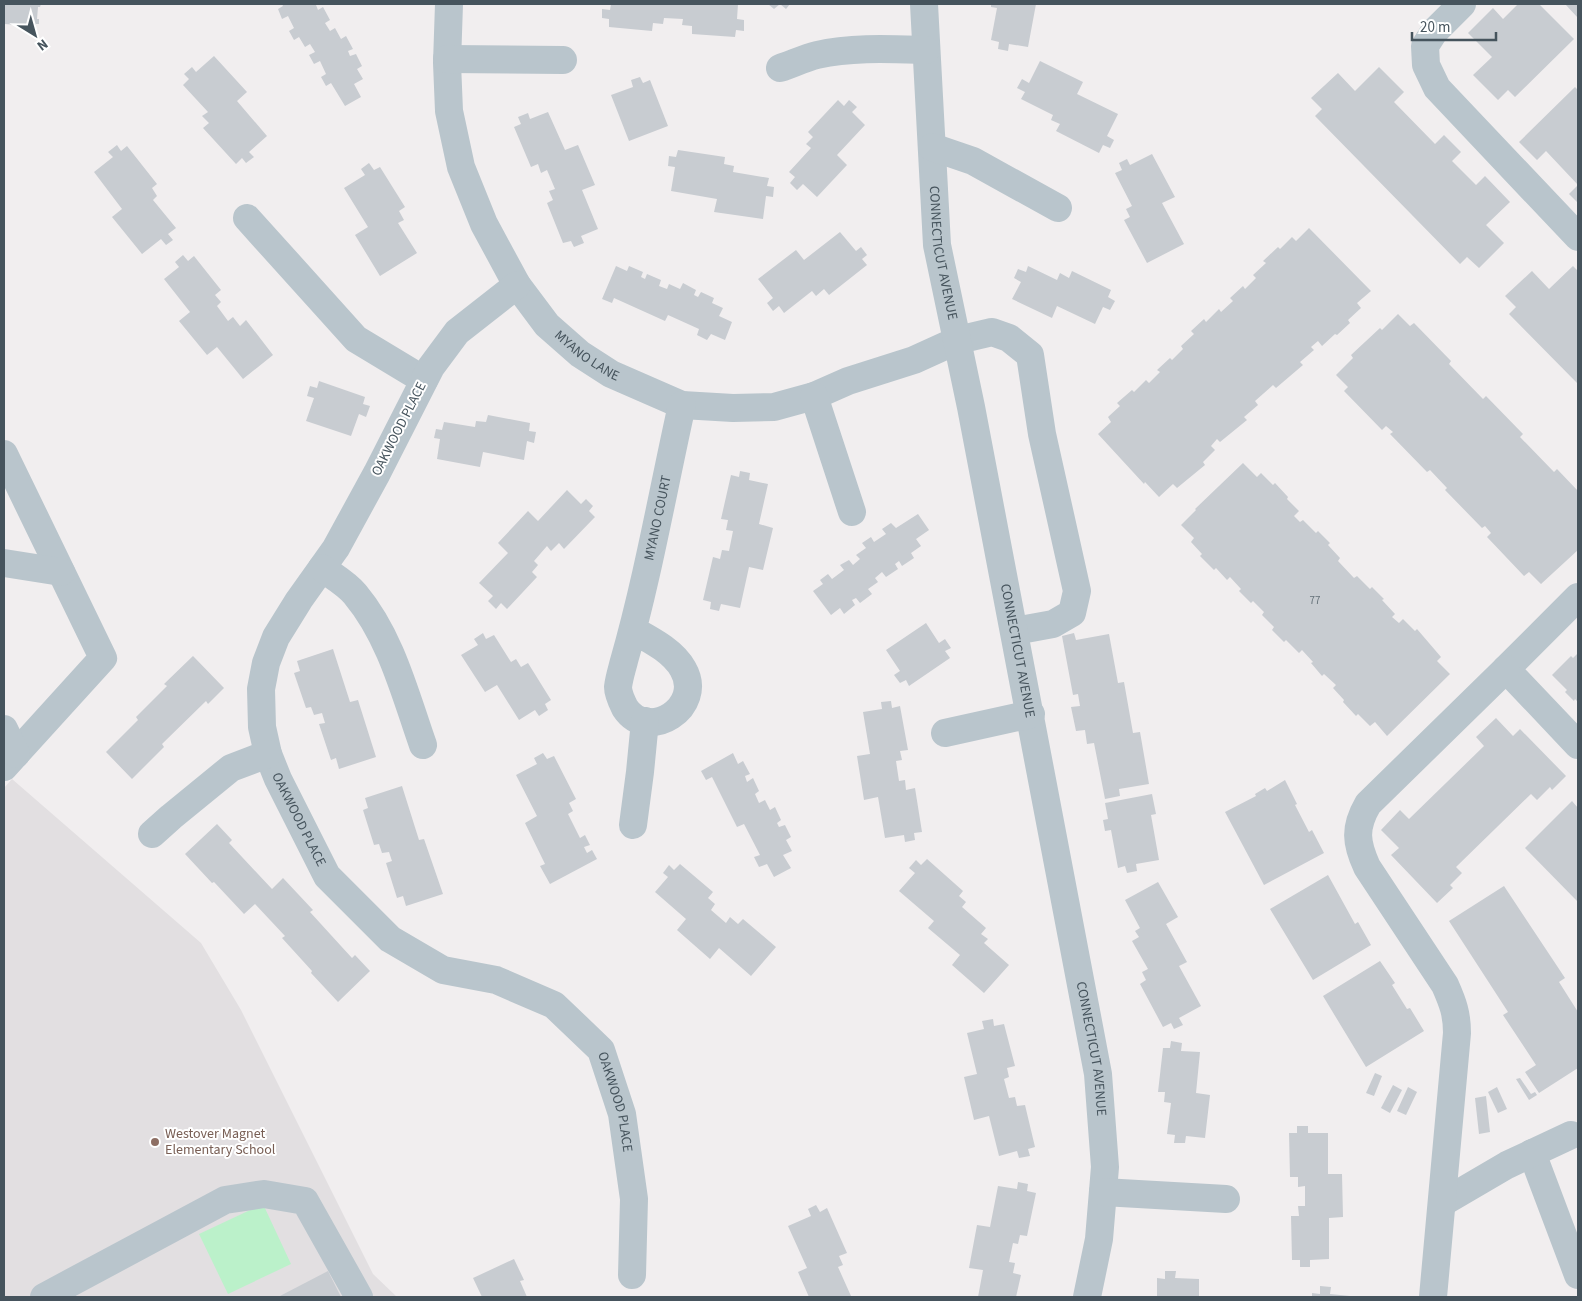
<svg xmlns="http://www.w3.org/2000/svg" width="1582" height="1301" font-family="'Source Sans 3',sans-serif">
  <style>
    .education { fill: #e2dfe1 }
    .park { fill: #bbf1ca }
    .building { fill: #c8ccd1 }
    .lines { fill: none; stroke-linecap: round; stroke-linejoin: round }
    .minor { stroke: #b9c5cc; stroke-width: 28 }
    .education-dot { fill: #8d6e63; stroke: #fff; stroke-width: 2 }
    .labels { text-anchor: middle; dominant-baseline: central; stroke-width: 4; stroke-linejoin: round; paint-order: stroke }
    .number-label { font-size: 11px; fill: #66727a }
    .street-label { font-size: 14px; fill: #46545d; stroke: #fff }
    .education-label { font-size: 14px; fill: #785e54; stroke: #fff; text-anchor: start }
  </style>
  <rect width="100%" height="100%" fill="#f1eeef"/>
  <path class="education" d="M12,779L201,943L241,1010L373,1274L397,1297H4V788Z"/>
  <path class="park" d="M263,1204L291,1264L228,1294L199,1234Z"/>
  <g class="building">
    <path d="M4,4H41L40,7H38L37,19H39V24H36V26L4,24Z"/>
    <path d="M282,4H319L316,5L318,10L323,7L330,20L325,23L330,31L335,28L341,39L346,36L353,49L348,51L350,56L356,54L362,66L357,69L363,79L354,84L361,97L345,106L331,83L326,86L321,77L326,74L320,61L314,64L309,55L315,52L310,44L305,47L299,37L294,40L289,31L294,28L288,16L282,19L278,9L283,6Z"/>
    <path d="M611,4H738L737,19L744,20V31L736,30L735,37L692,34V26L682,25L683,19L664,18L663,24L653,23L652,31L609,27V19L602,18V9L610,10Z"/>
    <path d="M768,4H780L774,9Z"/>
    <path d="M780,4H790L786,9Z"/>
    <path d="M991,4H1036L1028,47L1009,44L1008,51L998,49L999,42L991,40L997,8L991,7Z"/>
    <path d="M1518,4H1539L1574,39L1515,97L1508,90L1498,100L1473,75L1492,57L1468,33L1493,8L1503,19Z"/>
    <path d="M1565,4H1578V18Z"/>
    <path d="M214,56L247,92L237,101L267,136L249,152L254,157L246,163L242,158L236,164L203,128L209,123L202,116L208,112L183,85L189,79L184,74L192,67L196,72Z"/>
    <path d="M1040,61L1083,82L1077,94L1118,114L1107,136L1114,140L1110,148L1103,145L1099,153L1056,131L1060,124L1051,120L1053,115L1021,99L1025,92L1017,88L1022,79L1029,83Z"/>
    <path d="M1379,67L1404,92L1394,102L1435,144L1444,135L1461,152L1452,161L1476,185L1485,176L1510,202L1486,225L1504,243L1479,268L1467,257L1460,264L1315,116L1322,109L1311,98L1338,73L1355,91Z"/>
    <path d="M640,77L643,83L650,80L668,126L629,141L611,95L633,87L631,80Z"/>
    <path d="M1575,87L1578,90V185L1546,151L1537,160L1519,142Z"/>
    <path d="M838,100L844,106L849,100L857,107L852,112L865,125L837,155L847,165L817,197L803,184L797,190L790,183L795,177L789,172L811,148L806,144L813,137L808,132Z"/>
    <path d="M548,112L565,150L578,145L595,185L582,190L598,229L581,236L584,243L574,247L571,241L563,243L547,203L553,200L549,191L555,189L547,170L541,173L538,164L531,167L514,127L521,124L518,117L528,113L530,119Z"/>
    <path d="M117,145L121,151L127,146L157,184L152,188L157,196L153,200L176,228L168,234L173,240L166,245L161,239L142,254L112,217L122,209L94,172L113,157L108,152Z"/>
    <path d="M678,150L725,157L724,164L734,166L733,172L769,178L767,186L774,187L773,197L766,196L763,219L714,212L717,199L671,191L675,167L668,166L669,156L676,157Z"/>
    <path d="M1152,154L1175,197L1162,203L1184,244L1147,263L1124,220L1130,217L1126,209L1132,206L1115,173L1122,170L1119,163L1127,159L1130,165Z"/>
    <path d="M369,163L374,170L380,167L405,207L399,211L404,220L398,223L417,253L380,276L355,235L368,227L344,188L365,175L361,169Z"/>
    <path d="M1578,185V203L1569,194Z"/>
    <path d="M1309,228L1371,291L1357,303L1361,308L1348,320L1350,323L1337,335L1335,334L1322,346L1318,341L1311,347L1314,350L1300,362L1303,365L1276,388L1273,385L1255,401L1258,405L1244,417L1247,420L1220,442L1217,439L1211,446L1215,450L1203,462L1205,465L1177,488L1173,484L1159,497L1145,482L1144,484L1098,434L1111,422L1108,417L1120,406L1117,403L1132,390L1134,392L1146,380L1149,383L1160,372L1157,370L1170,358L1172,360L1183,349L1181,346L1194,334L1191,331L1204,319L1206,322L1219,309L1221,312L1233,301L1230,298L1243,286L1245,289L1256,278L1253,275L1266,263L1263,261L1278,247L1280,249L1292,237L1296,241Z"/>
    <path d="M840,232L856,251L861,247L867,255L862,259L867,265L829,295L824,289L816,296L812,291L784,313L779,306L773,311L767,303L773,298L758,279L796,250L804,260Z"/>
    <path d="M183,255L188,261L194,256L221,290L215,295L221,302L217,306L228,321L233,317L240,326L246,320L273,355L243,379L217,347L207,355L179,321L190,312L164,279L179,267L175,262Z"/>
    <path d="M616,266L627,271L629,266L643,272L641,277L645,279L647,274L661,280L659,286L667,289L669,284L680,289L683,283L696,290L694,295L698,297L701,292L714,298L712,303L723,308L719,316L732,322L725,340L711,334L707,340L697,335L699,329L668,315L665,321L614,298L612,303L602,299Z"/>
    <path d="M1028,266L1057,280L1060,273L1069,278L1072,271L1111,290L1108,297L1115,301L1110,310L1103,307L1095,324L1057,306L1052,318L1012,299L1021,282L1014,278L1018,269L1026,272Z"/>
    <path d="M1573,266L1578,271V384L1509,314L1516,307L1505,296L1532,271L1549,289Z"/>
    <path d="M1398,314L1410,326L1414,323L1451,361L1449,364L1483,399L1486,396L1523,434L1520,437L1554,472L1557,469L1578,491V550L1541,584L1529,572L1524,576L1487,537L1491,533L1485,526L1482,528L1445,490L1447,488L1430,470L1427,472L1390,434L1393,432L1386,426L1382,430L1344,391L1348,387L1336,375L1353,358L1351,355L1380,328L1382,330Z"/>
    <path d="M319,381L365,397L363,404L370,406L366,417L359,414L351,436L306,421L314,398L307,396L310,386L317,388Z"/>
    <path d="M488,415L530,423L529,431L536,432L534,443L527,441L524,460L483,452L480,467L437,459L440,439L434,438L436,429L442,430L444,422L475,427L476,421L486,422Z"/>
    <path d="M1243,463L1257,477L1261,473L1273,485L1275,483L1288,497L1287,499L1299,511L1294,516L1300,522L1303,520L1316,533L1318,531L1330,543L1328,545L1340,558L1338,561L1354,578L1357,576L1370,589L1372,587L1384,599L1382,600L1395,614L1392,617L1399,623L1403,619L1415,631L1417,629L1441,657L1437,661L1450,674L1387,736L1375,722L1370,726L1358,714L1356,716L1343,702L1344,700L1333,688L1336,685L1324,674L1322,676L1311,663L1313,662L1302,650L1299,653L1286,640L1284,642L1272,630L1274,627L1262,615L1264,612L1253,601L1251,603L1239,591L1241,589L1230,577L1227,580L1216,568L1214,570L1200,556L1202,554L1191,542L1194,538L1181,525L1196,510L1195,509Z"/>
    <path d="M740,471L750,473L749,480L768,484L759,524L773,528L763,570L749,567L740,608L721,604L719,611L710,609L711,602L703,600L713,557L720,559L722,550L729,551L733,531L726,530L728,520L721,519L731,475L739,477Z"/>
    <path d="M567,490L581,504L586,499L593,506L589,511L595,517L564,549L559,543L551,551L547,546L534,561L538,565L532,572L537,577L507,609L501,603L496,609L488,601L493,596L479,583L508,553L498,543L528,511L538,521Z"/>
    <path d="M918,514L929,530L916,539L921,546L911,553L914,558L902,566L899,561L895,564L898,569L886,577L882,572L875,578L878,582L868,589L872,594L860,603L856,598L852,600L855,605L844,614L840,608L831,615L813,591L823,584L820,580L828,574L832,579L844,570L840,565L849,560L853,565L860,559L856,555L866,548L862,543L871,537L874,542L886,534L882,529L891,523L896,528Z"/>
    <path d="M926,623L939,643L945,639L951,648L945,651L950,658L909,686L906,680L900,683L894,675L900,671L886,650Z"/>
    <path d="M483,633L486,639L494,635L511,662L516,659L521,667L528,663L551,700L545,704L548,710L539,716L535,710L519,720L497,685L485,692L461,655L478,645L474,639Z"/>
    <path d="M1074,633L1076,640L1109,634L1118,683L1124,682L1133,733L1140,732L1149,784L1119,789L1120,796L1105,799L1094,743L1087,744L1085,730L1076,731L1071,707L1080,706L1078,694L1073,695L1062,636Z"/>
    <path d="M333,649L350,702L358,700L376,757L339,769L336,758L331,760L319,724L325,723L322,713L314,715L311,707L306,708L294,673L300,671L297,661Z"/>
    <path d="M1578,653V702L1575,699L1574,701L1565,692L1567,690L1552,675L1571,656L1573,658Z"/>
    <path d="M193,656L224,688L208,704L206,701L162,744L164,747L132,779L106,752L138,720L136,717L167,686L164,684Z"/>
    <path d="M891,701L892,708L900,706L908,750L900,751L902,760L896,761L899,781L905,780L906,790L915,788L922,832L914,833L915,840L905,842L904,835L885,838L878,797L864,800L857,756L870,754L863,712L882,709L881,702Z"/>
    <path d="M1496,718L1513,736L1520,729L1566,776L1552,790L1550,787L1537,800L1531,794L1456,867L1462,873L1450,885L1453,888L1437,903L1391,855L1399,848L1381,830L1400,810L1409,819L1484,746L1476,737Z"/>
    <path d="M543,753L547,759L554,756L576,799L569,803L573,811L568,814L580,838L585,835L590,845L584,847L587,853L592,850L597,859L550,884L540,866L545,864L525,823L537,816L516,775L537,764L534,758Z"/>
    <path d="M733,753L738,764L743,761L750,774L745,776L747,782L753,778L759,791L755,794L759,803L765,800L770,810L775,807L781,820L777,823L779,827L785,825L791,837L786,840L792,851L783,855L791,868L774,877L767,864L759,867L754,857L760,855L744,824L737,827L712,777L706,780L701,771Z"/>
    <path d="M1285,780L1297,804L1295,805L1309,832L1312,830L1324,853L1264,885L1225,812L1256,796L1255,794L1265,788L1267,791Z"/>
    <path d="M402,786L419,840L424,839L443,894L406,906L403,896L397,898L386,863L392,861L389,852L382,853L379,844L374,845L363,810L368,808L365,798Z"/>
    <path d="M1152,794L1156,814L1151,815L1159,860L1136,864L1137,871L1127,873L1125,866L1118,868L1111,830L1105,831L1103,820L1108,819L1105,803Z"/>
    <path d="M1572,801L1578,808V902L1525,848Z"/>
    <path d="M217,824L232,840L229,843L272,889L283,878L313,910L310,912L341,946L352,958L355,955L370,971L338,1002L311,973L312,971L282,938L285,936L255,904L244,914L214,882L212,883L185,854Z"/>
    <path d="M927,859L963,891L959,896L966,902L962,907L986,928L981,934L988,939L984,943L1009,965L984,993L952,965L960,955L928,928L934,921L899,891L915,873L909,868L916,860L921,865Z"/>
    <path d="M680,864L713,892L708,898L715,904L711,910L726,923L730,917L738,924L743,919L776,947L751,976L719,948L710,959L677,930L686,919L655,892L668,877L663,873L669,865L674,870Z"/>
    <path d="M1328,875L1355,924L1358,922L1371,945L1313,980L1270,909Z"/>
    <path d="M1158,882L1178,917L1166,924L1187,962L1179,966L1201,1006L1179,1018L1183,1025L1174,1029L1171,1023L1163,1027L1140,984L1146,980L1142,972L1148,969L1132,941L1139,937L1135,931L1140,928L1125,900Z"/>
    <path d="M1504,886L1565,978L1559,982L1578,1012V1068L1539,1093L1525,1072L1536,1065L1503,1015L1508,1012L1449,921Z"/>
    <path d="M1380,961L1395,983L1392,985L1407,1009L1410,1008L1424,1031L1366,1067L1323,996Z"/>
    <path d="M993,1019L994,1026L1004,1024L1015,1066L1007,1068L1009,1077L1004,1079L1009,1098L1015,1097L1017,1106L1025,1105L1035,1147L1028,1149L1030,1156L1019,1158L1017,1151L999,1156L989,1116L974,1120L964,1077L977,1074L967,1033L984,1029L982,1021Z"/>
    <path d="M1171,1041L1182,1043L1181,1051L1200,1052L1196,1093L1210,1095L1205,1138L1186,1136L1185,1143H1174L1175,1135L1167,1134L1171,1103L1164,1102L1165,1092H1158L1163,1048H1170Z"/>
    <path d="M1375,1073L1382,1076L1374,1096L1366,1093Z"/>
    <path d="M1520,1078L1531,1094L1535,1092L1537,1095L1529,1100L1516,1079Z"/>
    <path d="M1393,1085L1402,1090L1390,1113L1381,1108Z"/>
    <path d="M1408,1087L1417,1092L1406,1115L1397,1111Z"/>
    <path d="M1497,1087L1507,1109L1498,1113L1488,1092Z"/>
    <path d="M1486,1096L1490,1132L1479,1134L1475,1098Z"/>
    <path d="M1297,1126H1308V1133H1328V1174H1342L1343,1217L1329,1218V1259L1310,1260V1267H1300V1260H1292L1291,1216H1299L1298,1206H1305V1186L1298,1187V1177H1290L1289,1133H1297Z"/>
    <path d="M1018,1182L1028,1184L1027,1191L1036,1193L1027,1236L1020,1235L1018,1244L1013,1243L1009,1262L1015,1263L1013,1273L1021,1275L1016,1297H978L983,1270L969,1268L977,1225L990,1227L998,1186L1017,1189Z"/>
    <path d="M816,1205L820,1212L827,1208L847,1253L839,1256L843,1265L838,1267L851,1296L849,1297H809L798,1272L807,1268L788,1226L811,1216L808,1209Z"/>
    <path d="M514,1259L524,1280L520,1281L527,1297H482L473,1278Z"/>
    <path d="M328,1271L341,1297H278Z"/>
    <path d="M1165,1271H1176L1175,1278L1199,1279V1297H1157V1278L1165,1279Z"/>
    <path d="M1320,1286L1331,1287L1330,1294L1350,1296V1297H1312V1293L1320,1294Z"/>
  </g>
  <g class="lines">
    <g class="minor">
      <path id="s1" d="M449,4L447,63L449,111L461,167L484,224L517,285L547,325L580,354L611,374L682,405L733,408L774,407L814,396L848,381L914,360L958,340L992,332L1009,338L1030,355L1042,434L1077,591L1072,613L1053,624L1015,631"/>
      <path id="s2" d="M924,4L937,245L971,407L1098,1074L1105,1167L1099,1239L1087,1297"/>
      <path d="M1462,4L1434,32L1425,46L1426,65L1437,88L1578,237"/>
      <path d="M447,59L563,60"/>
      <path d="M780,68C792,64 805,58 817,55C852,47 890,49 926,50"/>
      <path d="M932,147L973,161L1058,208"/>
      <path d="M247,218L356,339L424,380"/>
      <path id="s3" d="M517,285L457,332L431,367L377,473L336,548L299,600L276,637L266,663L261,689L262,727L268,754L278,779L327,876L390,939L443,970L496,980L554,1005L601,1050L622,1114L634,1199L632,1275"/>
      <path d="M814,396L852,512"/>
      <path d="M4,454L103,658L4,767"/>
      <path d="M4,563L61,572"/>
      <path d="M322,568C333,576 347,584 355,594C391,637 405,694 423,745"/>
      <path d="M1578,597L1506,669L1578,745"/>
      <path id="s4" d="M633,630C651,640 673,651 683,669C705,707 648,743 625,708C622,702 618,694 618,687C619,678 622,669 624,661C648,577 663,490 682,405"/>
      <path d="M4,729L16,754"/>
      <path d="M945,733L1031,714"/>
      <path d="M633,825L640,772L645,721"/>
      <path d="M152,834L171,817L231,768L268,754"/>
      <path d="M1532,1153L1578,1275"/>
      <path d="M1103,1192L1226,1199"/>
      <path d="M1442,1203L1507,1165L1571,1135"/>
      <path d="M44,1297L225,1200L264,1194L305,1201L359,1297"/>
      <path d="M1433,1297L1457,1033C1457,1014 1453,1003 1445,985L1367,867C1356,843 1354,828 1368,804L1506,669"/>
    </g>
  </g>
  <circle class="education-dot" cx="155" cy="1142" r="5"/>
  <g class="labels">
    <g class="number-label">
      <text x="1315" y="600">77</text>
    </g>
    <g class="street-label">
      <text stroke="none"><textPath href="#s2" startOffset="250">CONNECTICUT AVENUE</textPath></text>
      <text stroke="none"><textPath href="#s1" startOffset="396">MYANO LANE</textPath></text>
      <text transform="translate(399 429) rotate(-63)">OAKWOOD PLACE</text>
      <text stroke="none"><textPath href="#s4" startOffset="366">MYANO COURT</textPath></text>
      <text stroke="none"><textPath href="#s2" startOffset="655">CONNECTICUT AVENUE</textPath></text>
      <text stroke="none"><textPath href="#s3" startOffset="624">OAKWOOD PLACE</textPath></text>
      <text stroke="none"><textPath href="#s2" startOffset="1060">CONNECTICUT AVENUE</textPath></text>
      <text stroke="none"><textPath href="#s3" startOffset="1074">OAKWOOD PLACE</textPath></text>
    </g>
    <g class="education-label">
      <text x="165" y="1134">Westover Magnet<tspan x="165" dy="16">Elementary School</tspan></text>
    </g>
  </g>
  <rect width="1582" height="1301" fill="none" stroke="#46545d" stroke-width="10"/>
  <g transform="translate(35 35) rotate(143)" stroke="#ffffff" stroke-width="4" paint-order="stroke">
  <path d="M0-4L9 19L0 12L-9 19Z" fill="#46545d"/>
  <text y="-8" font-size="14" font-weight="bold" text-anchor="middle" fill="#46545d">N</text>
  </g>
  <path d="M1412 32v8h84v-8" fill="none" stroke="#46545d" stroke-width="2.5"/>
  <text x="1420" y="32" font-size="15" fill="#46545d" stroke="#ffffff" stroke-width="4" paint-order="stroke">20 m</text>
</svg>
